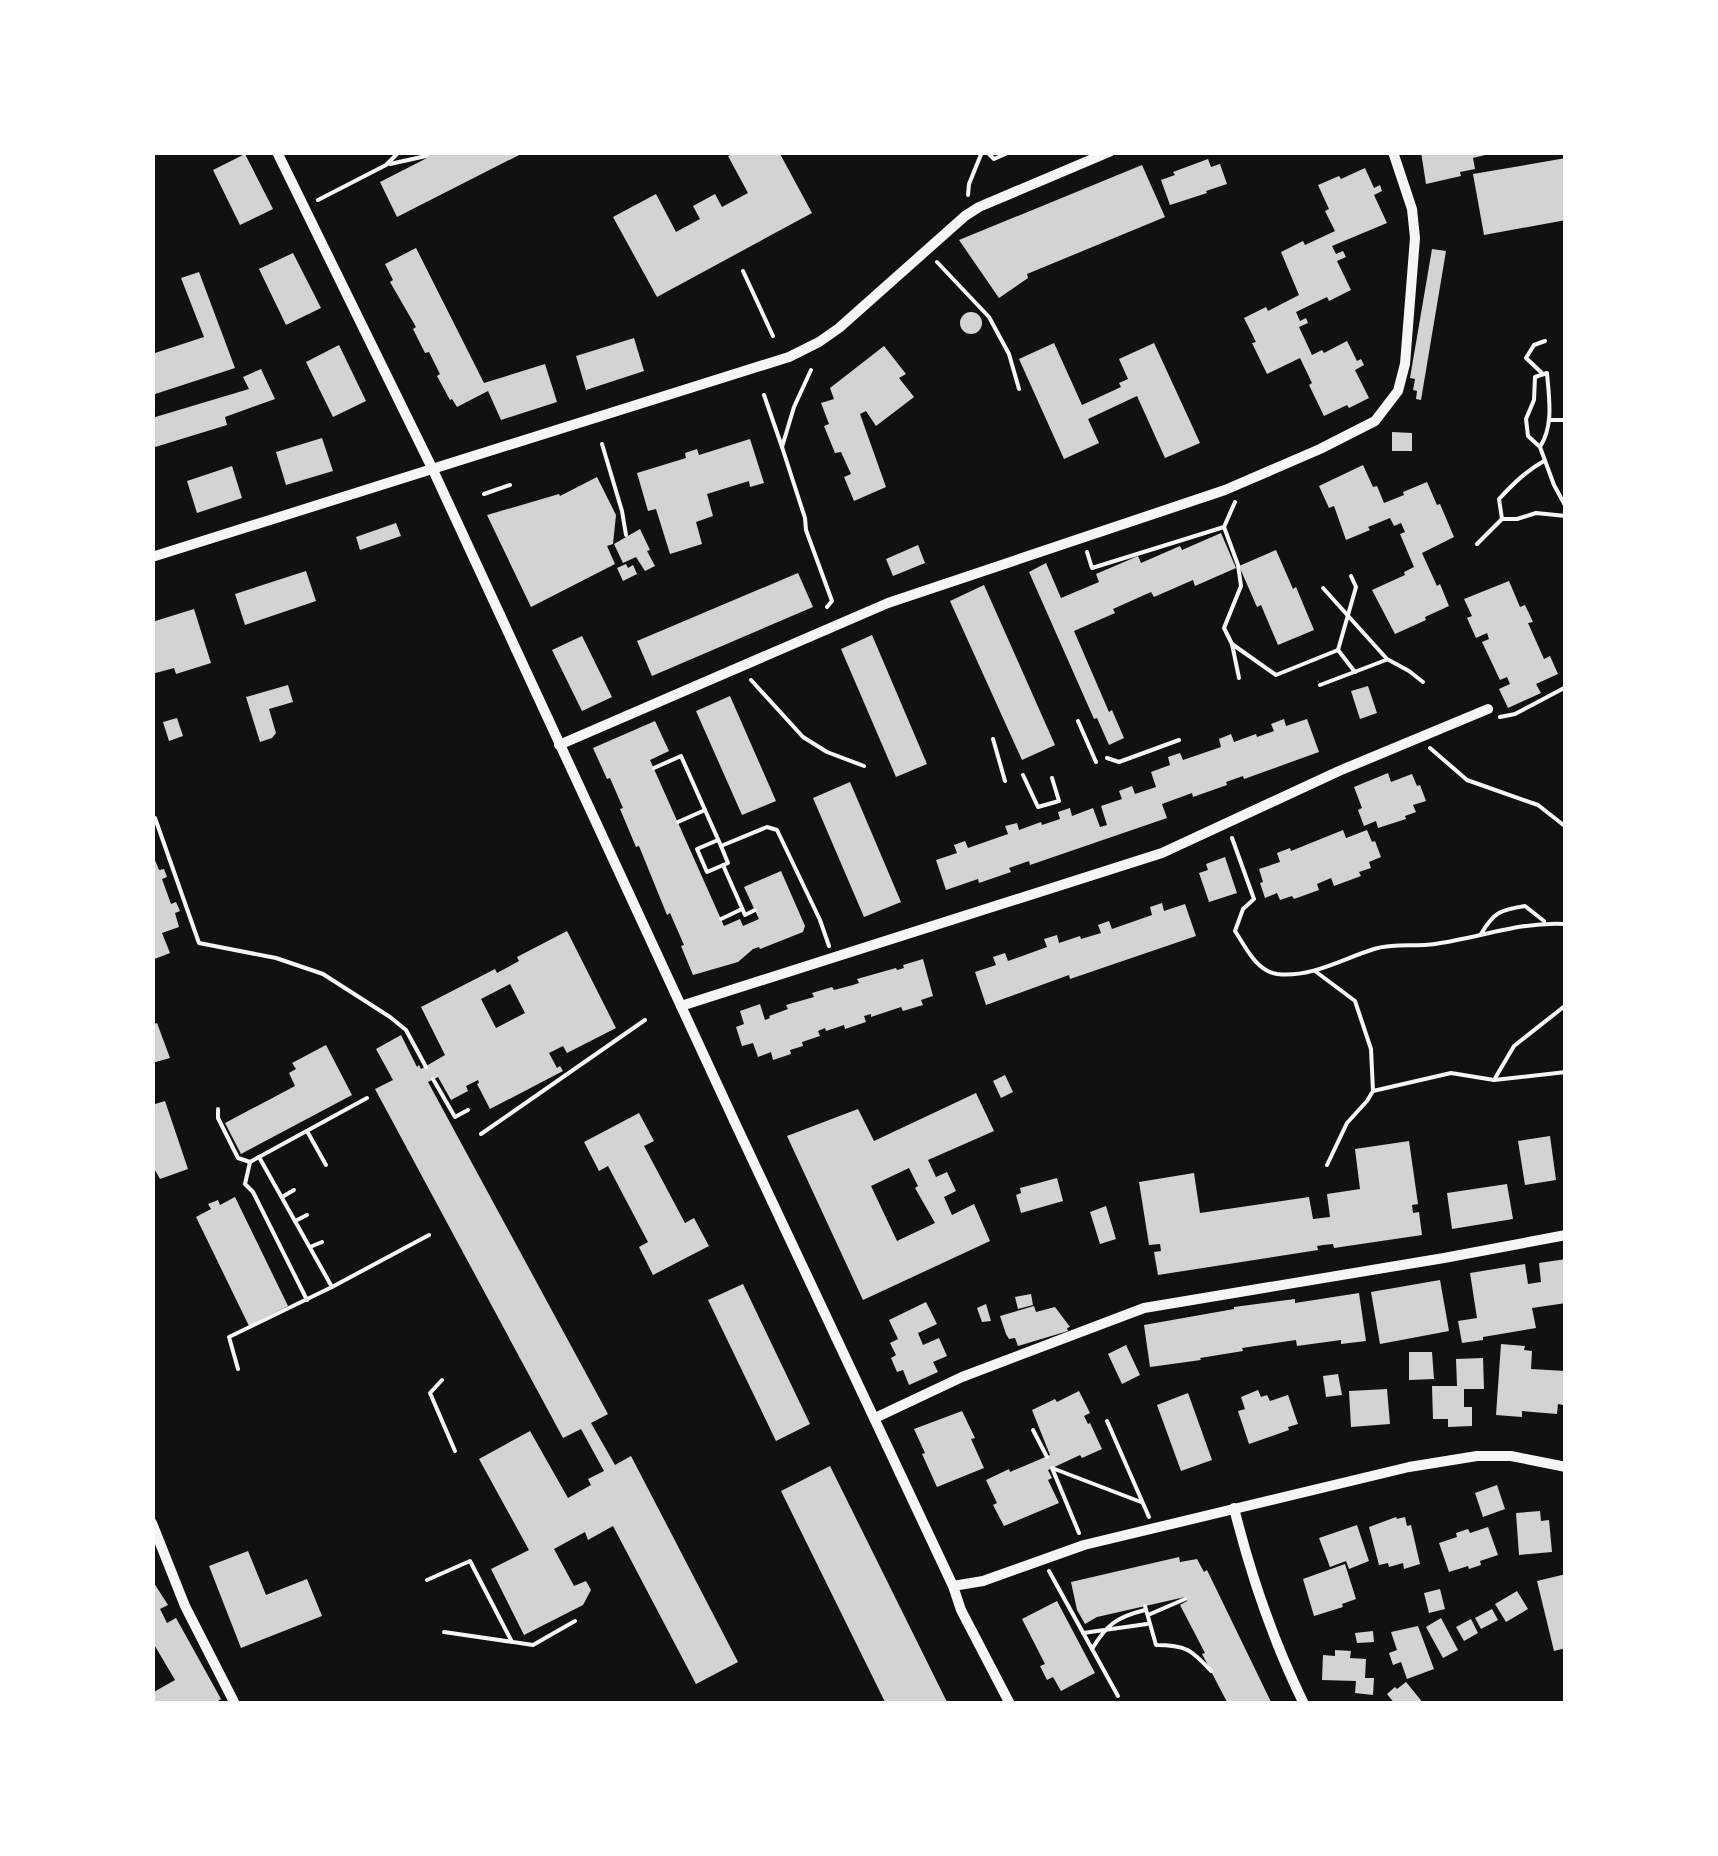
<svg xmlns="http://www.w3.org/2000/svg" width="1718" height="1856" font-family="Barlow,sans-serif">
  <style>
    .building { fill: #d3d3d3; fill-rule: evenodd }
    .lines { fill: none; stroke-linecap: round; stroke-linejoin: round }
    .path { stroke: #f5f5f5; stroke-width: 4 }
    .minor { stroke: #f5f5f5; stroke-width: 10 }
  </style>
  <rect width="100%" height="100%" fill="#111"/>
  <g class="building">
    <path d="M425,152H434L435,155L440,152H525L397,217L380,182L427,158Z"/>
    <path d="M735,152H779L812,213L657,297L613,217L656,194L676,232L700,219L693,206L715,194L722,207L748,193L728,156Z"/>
    <path d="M1421,152H1489V154L1473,158L1475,169L1460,172L1461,176L1426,184Z"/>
    <path d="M245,154L273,209L240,225L213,170Z"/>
    <path d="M1566,158V220L1484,235L1473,174Z"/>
    <path d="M1208,159L1211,167L1220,164L1227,184L1206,191L1207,193L1170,205L1161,180L1175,175L1173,172Z"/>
    <path d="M1142,165L1165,217L1027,274L1028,278L999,298L959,240Z"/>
    <path d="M1365,168L1374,188L1380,185L1382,191L1374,195L1387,223L1332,246L1336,254L1343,251L1346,257L1337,261L1351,290L1329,301L1327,297L1296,312L1300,321L1306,318L1308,323L1299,327L1312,355L1322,350L1324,353L1347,341L1357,361L1361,359L1364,365L1355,370L1369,398L1349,408L1347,405L1324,416L1309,385L1312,383L1300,358L1267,374L1252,343L1256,342L1244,318L1266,307L1268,311L1299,295L1281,252L1303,241L1305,245L1335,231L1325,211L1329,209L1318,185L1339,176L1341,179Z"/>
    <path d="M416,248L484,383L545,364L557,402L501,420L488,391L457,407L452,399L450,400L437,376L440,374L429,352L425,353L413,329L416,327L390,282L393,280L385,264Z"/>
    <path d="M1432,249L1446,251L1421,400L1416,399L1417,391L1413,390L1415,379L1410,378Z"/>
    <path d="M293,253L321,308L286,325L259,269Z"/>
    <path d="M199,272L235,368L152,395V354L204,337L181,278Z"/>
    <circle cx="971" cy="323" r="11"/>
    <path d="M634,338L644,371L586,390L576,356Z"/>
    <path d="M1054,343L1082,405L1121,387L1119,383L1128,379L1119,359L1154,343L1200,443L1165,458L1137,396L1088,419L1099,443L1064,459L1019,359Z"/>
    <path d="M339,345L366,401L333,417L306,362Z"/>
    <path d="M884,346L906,374L899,378L914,397L876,426L866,411L860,414L886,487L854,501L844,477L851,474L841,452L835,453L824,426L829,424L821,403L834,399L830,388Z"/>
    <path d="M261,369L275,399L225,417L227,425L152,448V418L249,389L243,377Z"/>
    <path d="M1392,432L1412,433V451H1392Z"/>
    <path d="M322,438L333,471L286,485L276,452Z"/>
    <path d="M750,439L764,483L750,487L749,481L707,494L713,516L696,522L702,544L670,554L656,509L648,511L637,473L686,458L685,453L697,449L699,455Z"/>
    <path d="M1363,465L1373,487L1377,486L1384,503L1404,495L1403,492L1427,482L1437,505L1440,504L1454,537L1422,553L1437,586L1440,584L1449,606L1425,617L1426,620L1395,634L1372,590L1405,575L1404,572L1414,567L1400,534L1405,532L1401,523L1394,526L1390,518L1368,527L1370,530L1346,540L1334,506L1329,508L1319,486Z"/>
    <path d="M232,466L242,498L197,513L187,481Z"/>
    <path d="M597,477L616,515L613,544L607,546L615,564L531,607L487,515L559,494L560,496Z"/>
    <path d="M396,523L401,536L360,550L356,537Z"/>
    <path d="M640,529L650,550L647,551L655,566L645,571L636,557L623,563L614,544Z"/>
    <path d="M1221,533L1236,568L1195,586L1193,580L1154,597L1151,592L1113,609L1115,613L1074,631L1109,712L1112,710L1124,738L1109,745L1097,718L1094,719L1029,572L1046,563L1061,598L1099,582L1096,574L1138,556L1141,563L1180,546L1182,550Z"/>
    <path d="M918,545L925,563L893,576L886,559Z"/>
    <path d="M1276,550L1293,589L1296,587L1314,630L1278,645L1261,605L1257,607L1239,566Z"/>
    <path d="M626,564L628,568L633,565L637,574L623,581L617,568Z"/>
    <path d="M306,571L316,601L245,625L235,594Z"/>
    <path d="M798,573L813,607L652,676L637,641Z"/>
    <path d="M1509,581L1520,607L1525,605L1533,622L1528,623L1544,659L1550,656L1558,674L1536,684L1541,693L1508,708L1499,689L1510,684L1507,677L1500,680L1482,642L1489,639L1487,633L1476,638L1467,618L1472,616L1464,599Z"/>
    <path d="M984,585L1055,745L1022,760L950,601Z"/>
    <path d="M194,609L211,663L176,674L174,668L152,674V622Z"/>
    <path d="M872,635L927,764L896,777L841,649Z"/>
    <path d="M582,636L612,697L582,711L552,650Z"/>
    <path d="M288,685L293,702L269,709L276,733L272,738L260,742L246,697Z"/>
    <path d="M1368,686L1377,713L1360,719L1351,691Z"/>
    <path d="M730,696L776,801L742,815L696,711Z"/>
    <path d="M177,718L183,736L169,741L163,722Z"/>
    <path d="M1284,719L1286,726L1307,719L1319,752L1244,779L1243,776L1226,782L1227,785L1193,797L1192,793L1162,804L1167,818L1030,865L1029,861L1009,868L1011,872L979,883L978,879L946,890L936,860L957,853L954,845L965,841L968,848L1008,834L1005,826L1017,823L1019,830L1041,822L1042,825L1060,819L1058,812L1070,808L1072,816L1093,808L1100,827L1107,825L1101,806L1122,799L1119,791L1132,786L1135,794L1156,787L1151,772L1170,765L1168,757L1180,753L1183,760L1221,747L1219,739L1231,734L1234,742L1256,734L1257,737L1274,731L1271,724Z"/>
    <path d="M655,721L669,751L650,760L724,926L740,919L743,926L759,919L744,887L781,871L805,926L803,932L760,949L759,947L753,949L738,962L693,975L681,946L684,945L670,913L667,915L639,846L636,847L620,809L623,808L610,778L607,779L593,748Z"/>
    <path d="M1388,773L1391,782L1412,774L1417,786L1420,785L1426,801L1413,805L1416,812L1405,816L1406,819L1378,828L1376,821L1364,826L1358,810L1362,808L1354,787Z"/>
    <path d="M850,782L901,902L864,917L813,798Z"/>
    <path d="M1343,830L1346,838L1367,830L1372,842L1375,841L1381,857L1369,862L1371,868L1359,872L1361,876L1334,886L1331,878L1317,884L1319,890L1294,899L1292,896L1280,900L1277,893L1265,898L1260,883L1263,882L1259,869L1280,862L1277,853L1290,848L1291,851Z"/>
    <path d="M152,853L159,870L164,869L167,877L162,879L171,904L176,902L180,911L175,913L179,927L162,933L170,953L152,960Z"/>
    <path d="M1225,857L1237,893L1209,902L1199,873L1208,870L1206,864Z"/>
    <path d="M1162,903L1164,911L1185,904L1196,936L1070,979L1069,975L986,1005L975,972L996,965L993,957L1005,953L1008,961L1047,947L1044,939L1057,935L1059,943L1080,936L1081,939L1101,933L1098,925L1109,921L1112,929L1152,915L1150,907Z"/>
    <path d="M567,931L616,1028L567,1053L563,1046L549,1053L557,1068L560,1066L563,1071L490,1109L477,1084L479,1083L478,1080L466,1086L468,1091L451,1100L438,1077L428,1082L608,1414L591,1423L615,1465L631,1456L738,1662L696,1684L613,1526L588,1540L585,1532L554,1549L574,1586L586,1581L591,1590L583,1605L524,1635L491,1569L529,1550L479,1459L530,1431L568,1498L591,1485L588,1479L604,1471L581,1429L563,1438L375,1089L393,1080L376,1049L401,1035L417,1067L419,1065L421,1069L445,1055L421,1007L495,969L497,973L519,961L517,957ZM510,984L525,1013L496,1028L481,999Z"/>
    <path d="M923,959L933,996L921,1000L923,1005L903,1011L901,1007L871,1017V1014L864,1016L866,1022L845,1029L844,1025L826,1031L825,1028L818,1031L820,1036L802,1042L803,1046L790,1050L791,1054L773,1060L771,1052L758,1057L753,1043L742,1046L736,1027L744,1024L740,1011L760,1004L765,1020L770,1018L769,1016L788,1009L786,1005L814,997L812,993L832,987L834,990L853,985L859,983L857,979L896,968L897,970L904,968L903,965Z"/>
    <path d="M157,1023L170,1058L152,1063V1025Z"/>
    <path d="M326,1045L352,1095L241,1154L225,1123L295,1086L289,1073L296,1069L292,1063Z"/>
    <path d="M1005,1075L1013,1092L1001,1098L993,1081Z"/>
    <path d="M976,1093L994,1131L928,1160L936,1177L947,1172L956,1191L944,1197L952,1215L974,1204L990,1241L863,1300L787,1136L858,1109L874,1141ZM909,1168L918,1186L915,1188L935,1223L897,1241L871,1186Z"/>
    <path d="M165,1101L188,1169L160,1179L152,1165V1105Z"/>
    <path d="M639,1113L654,1141L644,1146L685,1223L694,1218L709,1246L653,1275L639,1247L648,1242L608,1166L599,1171L584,1142Z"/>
    <path d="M1550,1136L1556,1180L1525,1185L1518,1141Z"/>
    <path d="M1409,1141L1418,1204L1412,1205L1413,1213L1419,1212L1422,1235L1334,1248L1333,1244L1323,1245L1317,1246L1318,1250L1158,1275L1154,1252L1161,1251L1160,1244L1149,1245L1139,1182L1194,1173L1200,1213L1309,1197L1313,1219L1330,1217L1327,1194L1360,1189L1355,1149Z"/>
    <path d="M1057,1178L1063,1201L1021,1213L1016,1195L1021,1193L1020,1188Z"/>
    <path d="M1507,1184L1513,1219L1452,1229L1447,1193Z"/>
    <path d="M235,1197L288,1306L249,1326L196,1217L211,1209L208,1204L218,1200L220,1205Z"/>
    <path d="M1106,1206L1116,1239L1100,1244L1090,1212Z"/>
    <path d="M1566,1259V1303L1532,1308L1536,1328L1483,1337V1340L1462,1343L1458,1321L1477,1318L1470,1273L1525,1264L1528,1284L1541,1282L1539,1263Z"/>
    <path d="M1440,1280L1449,1331L1380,1344L1371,1292Z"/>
    <path d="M743,1284L810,1424L776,1441L708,1300Z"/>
    <path d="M1359,1293L1366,1341L1341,1344V1340L1297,1346L1296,1340L1242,1348L1243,1351L1200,1358L1201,1360L1150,1367L1144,1325L1234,1309V1307L1295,1299V1303Z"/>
    <path d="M1031,1294L1033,1305L1018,1309L1015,1297Z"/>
    <path d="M926,1302L937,1324L918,1333L923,1345L939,1338L947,1356L933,1362L938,1372L909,1385L903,1370L897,1372L891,1358L896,1355L890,1343L898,1339L889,1320Z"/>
    <path d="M986,1304L991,1321L982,1322L977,1308Z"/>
    <path d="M1034,1306L1036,1312L1055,1307L1070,1327L1067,1328L1068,1331L1018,1346L1015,1338L1009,1339L1006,1334L1000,1316Z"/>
    <path d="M1501,1344L1525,1346L1524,1350L1532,1351L1531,1369L1565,1371L1563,1405L1558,1404L1557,1414L1522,1411V1417L1496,1415Z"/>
    <path d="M1126,1345L1140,1375L1122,1384L1108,1354Z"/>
    <path d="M1409,1352H1432L1434,1379L1409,1380Z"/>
    <path d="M1483,1358L1484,1389H1464V1407H1472V1426L1448,1427V1419H1433L1432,1386H1457L1456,1359Z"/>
    <path d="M1338,1374L1342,1395L1326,1397L1323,1376Z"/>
    <path d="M1387,1389L1390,1424L1351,1427L1349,1391Z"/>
    <path d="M1258,1390L1261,1397L1267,1395L1270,1401L1288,1395L1298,1424L1288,1427L1289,1430L1249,1444L1238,1411L1245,1409L1241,1397Z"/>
    <path d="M1079,1391L1090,1413L1084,1416L1088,1424L1090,1423L1102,1449L1082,1458L1080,1455L1048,1470L1052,1478L1048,1480L1059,1503L1004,1526L993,1505L997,1503L986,1480L1009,1469L1010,1472L1050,1455L1032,1410L1055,1399L1057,1402Z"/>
    <path d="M1188,1393L1212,1460L1181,1471L1157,1405Z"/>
    <path d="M962,1411L975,1438L971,1439L984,1468L937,1487L922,1454L925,1453L914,1429Z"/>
    <path d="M830,1466L948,1704H886L781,1491Z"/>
    <path d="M1497,1485L1505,1509L1483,1517L1475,1493Z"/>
    <path d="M1540,1511L1541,1521L1549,1520L1552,1552L1519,1555L1516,1513Z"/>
    <path d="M1396,1517L1397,1519L1405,1517L1407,1526L1411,1525L1420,1564L1404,1569L1403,1563L1389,1567L1388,1563L1379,1565L1369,1527Z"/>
    <path d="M1357,1525L1369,1561L1349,1569L1346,1561L1330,1567L1319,1538Z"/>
    <path d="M1488,1527L1498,1555L1480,1561L1481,1565L1469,1569L1468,1566L1449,1572L1439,1543L1457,1537L1456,1533L1468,1529L1470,1533Z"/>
    <path d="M248,1551L266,1595L307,1579L322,1616L241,1648L209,1566Z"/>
    <path d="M1179,1557L1180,1562L1197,1559L1204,1572L1207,1570L1272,1704H1228L1202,1654L1205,1653L1180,1605L1187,1601L1185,1597L1097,1617L1085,1624L1077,1610L1071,1582Z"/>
    <path d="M1345,1564L1356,1599L1342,1604L1343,1607L1314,1616L1303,1579Z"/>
    <path d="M1566,1574V1648L1554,1651L1537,1581Z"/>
    <path d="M152,1580L168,1605L160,1609L167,1623L176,1618L221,1699L213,1704H152V1693L175,1680L152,1641Z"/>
    <path d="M1440,1589L1445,1609L1429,1613L1424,1593Z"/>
    <path d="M1517,1591L1528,1609L1506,1622L1495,1604Z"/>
    <path d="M1057,1601L1095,1673L1061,1691L1053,1677L1047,1680L1040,1666L1045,1664L1022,1619Z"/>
    <path d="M1492,1609L1498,1620L1481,1629L1475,1618Z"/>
    <path d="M1441,1618L1458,1650L1443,1658L1426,1627Z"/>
    <path d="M1471,1619L1478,1633L1464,1641L1456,1627Z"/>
    <path d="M1418,1626L1434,1669L1407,1679L1401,1662L1393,1665L1389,1653L1397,1650L1391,1632Z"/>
    <path d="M1373,1631L1374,1642L1357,1643L1355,1633Z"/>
    <path d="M1335,1650L1351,1651L1350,1658L1366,1659L1365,1678H1374L1373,1695L1355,1693L1356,1681L1322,1680L1323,1655L1335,1656Z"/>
    <path d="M1406,1682L1424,1704H1395L1387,1694L1395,1687L1397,1689Z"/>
  </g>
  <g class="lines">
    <g class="path">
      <path d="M987,152L994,159L1010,152"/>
      <path d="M390,164L426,156"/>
      <path d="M968,195L969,184L982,152"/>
      <path d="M318,200L386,165L399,152"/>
      <path d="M937,262L989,317L1009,354L1019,389"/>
      <path d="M743,271L773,336"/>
      <path d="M811,370L794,407L782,447L805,518L806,530L832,601L827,607"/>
      <path d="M1543,374L1526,358L1534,345L1545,341"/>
      <path d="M764,395L782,447"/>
      <path d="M1549,420H1566"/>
      <path d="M602,444L622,511L626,535"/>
      <path d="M1540,447C1554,425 1549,398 1547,373L1535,377L1534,400L1526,419L1528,436L1540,447L1554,485L1566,507"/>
      <path d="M484,494L510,485"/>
      <path d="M1235,502L1224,527L1238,565L1241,586L1224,628L1232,644L1276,675L1338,650L1355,672"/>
      <path d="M1502,519L1499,499C1513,484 1526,471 1544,461"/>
      <path d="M1477,544L1502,519H1517L1536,513L1566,516"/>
      <path d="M1087,552L1092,568L1224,527"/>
      <path d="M1323,588L1387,659L1409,671L1423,682"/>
      <path d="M1232,644L1239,678"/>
      <path d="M1338,650L1356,587L1351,576"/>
      <path d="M751,680L803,737L827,752L864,766"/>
      <path d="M1320,685L1386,660"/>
      <path d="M1500,717L1515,714L1566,687"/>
      <path d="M1078,721L1096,762"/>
      <path d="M993,739L1005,781"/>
      <path d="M1430,748L1467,780L1538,805L1566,827"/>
      <path d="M1107,758L1119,762L1179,740"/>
      <path d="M654,768L681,756L721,846L767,827L777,830L820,920L829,946"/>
      <path d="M1023,775L1038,807L1059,801L1052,778"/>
      <path d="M155,818L199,943L276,958L323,974L390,1017L406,1030L426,1067"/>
      <path d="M678,822L705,810"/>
      <path d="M1232,838L1254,899L1243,909L1235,931C1245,946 1256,971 1277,974C1311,978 1342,959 1374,949C1393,943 1415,947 1435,944C1479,938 1521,921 1566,924"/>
      <path d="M718,840L697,849L707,872L728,863L721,846"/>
      <path d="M723,865L745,915L755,910"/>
      <path d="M721,919L742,909"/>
      <path d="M1481,934C1494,912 1500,910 1525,906L1544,921"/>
      <path d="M1315,971L1355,1001L1371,1049L1373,1091L1367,1101L1347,1123L1327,1165"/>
      <path d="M433,1079L455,1117L468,1110"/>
      <path d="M1494,1080L1514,1046L1566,1005"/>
      <path d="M1373,1091L1451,1073L1494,1080L1566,1072"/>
      <path d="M218,1109V1118L238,1158L250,1162L367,1098"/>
      <path d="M307,1131L326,1165"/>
      <path d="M481,1134L645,1020"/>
      <path d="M259,1157L332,1287"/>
      <path d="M250,1162L245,1184L253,1192L307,1300"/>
      <path d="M282,1197L294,1190"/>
      <path d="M295,1221L307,1215"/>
      <path d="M310,1247L322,1242"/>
      <path d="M238,1369L229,1337L332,1287L429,1235"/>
      <path d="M442,1380L430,1393L455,1451"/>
      <path d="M1107,1421L1149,1517"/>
      <path d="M1033,1430L1047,1457"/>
      <path d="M1052,1468L1141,1502"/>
      <path d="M1052,1468L1079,1533"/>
      <path d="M1049,1571L1118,1696"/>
      <path d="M427,1580L470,1561L512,1642"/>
      <path d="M1145,1606L1156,1645C1185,1645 1191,1649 1211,1671"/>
      <path d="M1148,1615L1185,1599"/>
      <path d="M444,1632L533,1645L575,1621"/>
      <path d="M1083,1633L1147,1624"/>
      <path d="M1092,1649C1107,1624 1117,1617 1145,1610"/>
    </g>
    <g class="minor">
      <path d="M277,152L433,470L737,1127L953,1586L961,1610L1010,1704"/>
      <path d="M152,557L789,357L819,342L839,328L965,216L979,207L1109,152"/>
      <path d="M559,745L888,603L1225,490L1320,449L1375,421L1398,391L1405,364L1415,238L1412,209L1393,152"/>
      <path d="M681,1006L1162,853L1339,771L1488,709"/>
      <path d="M875,1418L962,1377L1144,1308L1444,1258L1566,1235"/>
      <path d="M1234,1508C1251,1576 1273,1641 1304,1704"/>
      <path d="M152,1523L185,1606L234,1702"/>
      <path d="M953,1586L983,1581L1084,1545L1409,1467L1477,1456H1511L1566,1467"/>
    </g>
  </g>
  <rect width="1718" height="1856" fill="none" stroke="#ffffff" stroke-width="310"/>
</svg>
